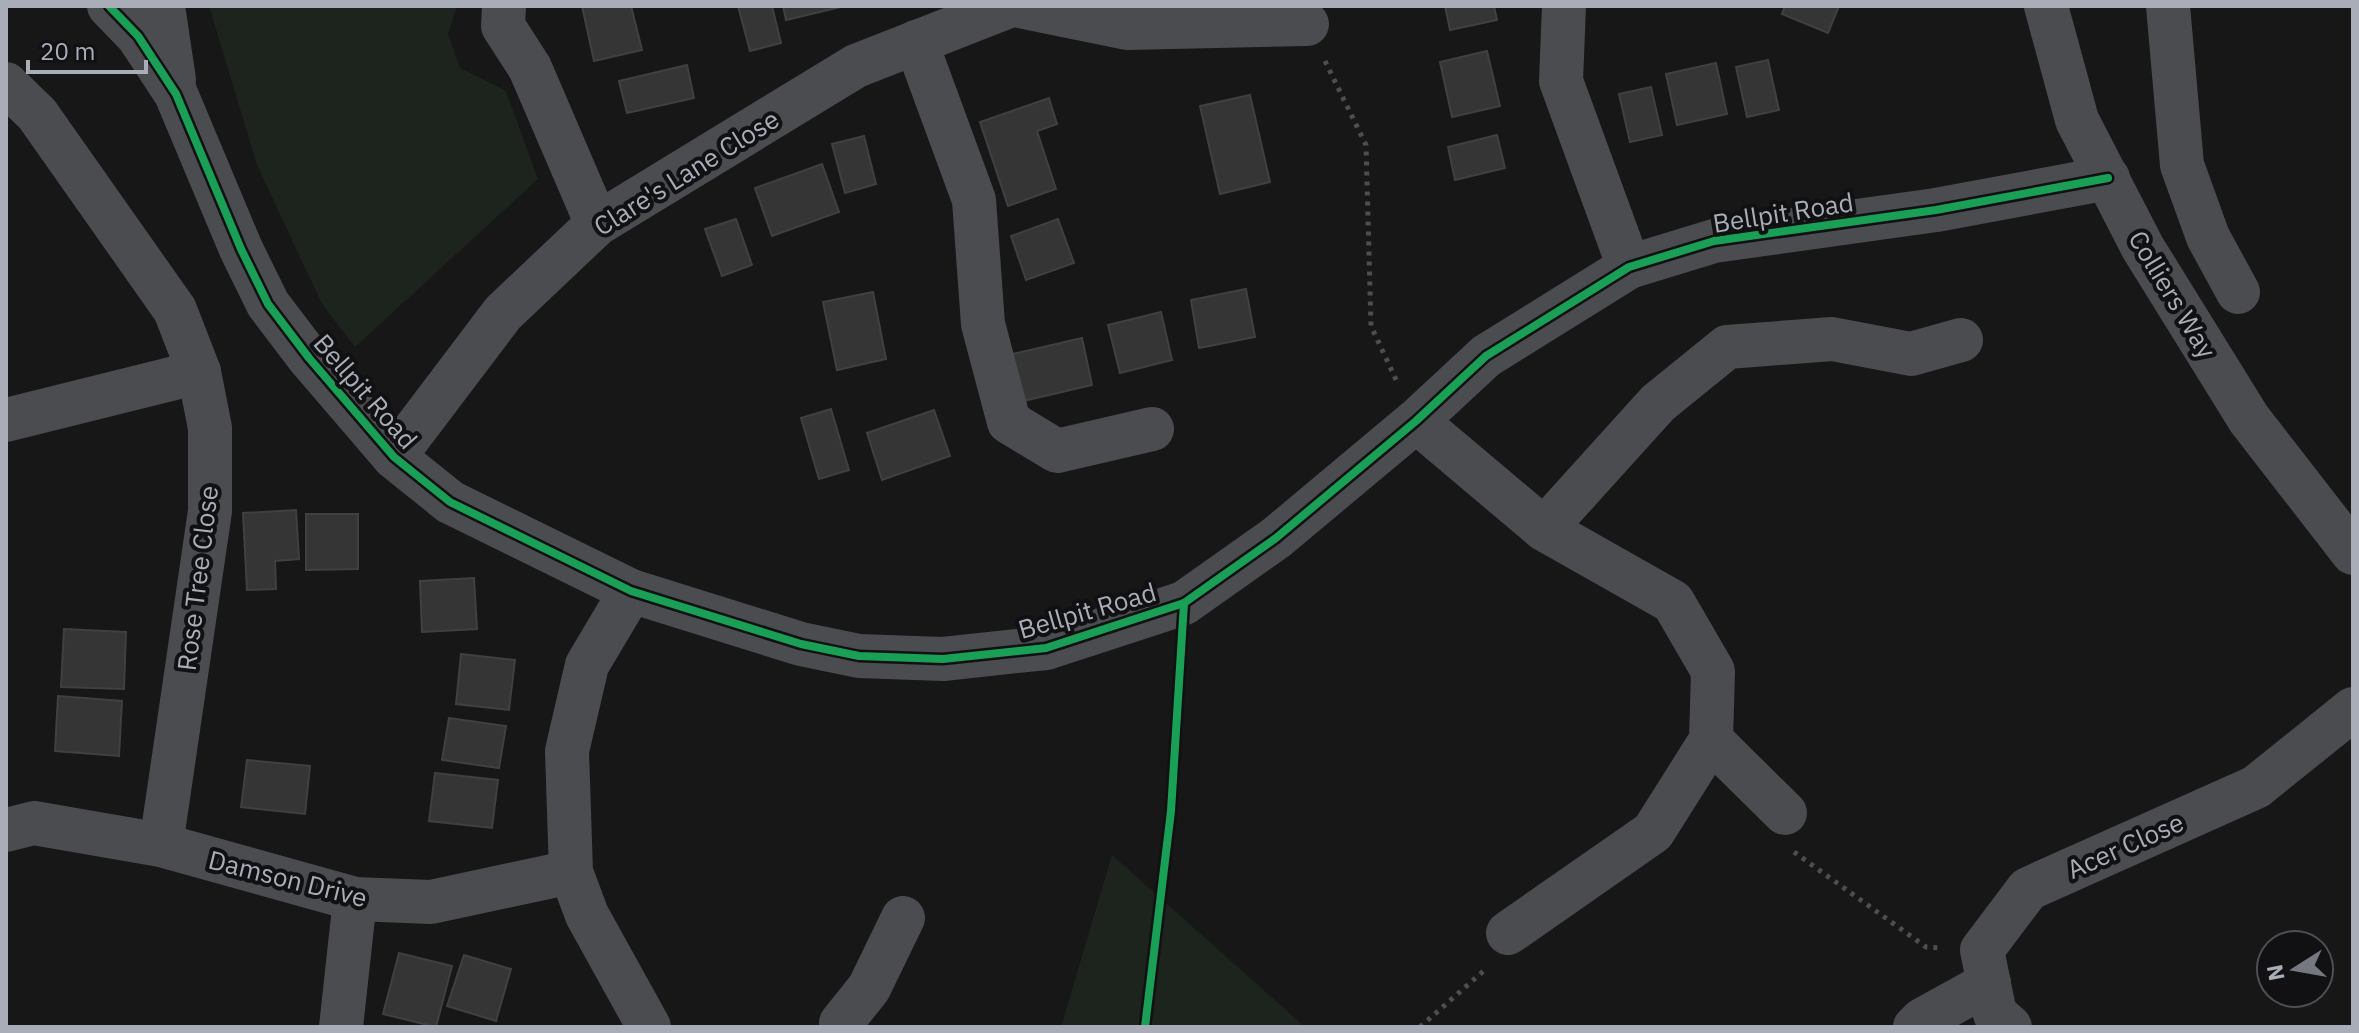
<svg xmlns="http://www.w3.org/2000/svg" width="2359" height="1033" font-family="'IBM Plex Sans',sans-serif">
  <style>
    .green { fill: #1d241e }
    .building { fill: #353536; stroke: #3f4043; stroke-width: 2 }
    .lines { fill: none; stroke-linecap: round; stroke-linejoin: round }
    .path { stroke: #4d4e52; stroke-width: 5; stroke-dasharray: 4 6; stroke-linecap: butt }
    .minor { stroke: #4b4c50; stroke-width: 44 }
    .cycleway-casing { stroke: #111113; stroke-width: 13 }
    .cycleway { stroke: #1a9f57; stroke-width: 8 }
    .labels { text-anchor: middle; dominant-baseline: central; stroke-width: 8; stroke-linejoin: round; paint-order: stroke }
    .street-label { font-size: 26px; fill: #a8adb8; stroke: #111113 }
  </style>
  <rect width="100%" height="100%" fill="#171717"/>
  <g class="green">
    <path d="M209,6H457L448,34L460,68L506,91L538,179L355,347L322,304L257,165Z"/>
    <path d="M1112,855L1305,1027H1061Z"/>
  </g>
  <g class="building">
    <path d="M582,6H631L642,50L594,61Z"/>
    <path d="M738,6H772L781,43L750,51Z"/>
    <path d="M783,6H841V7L786,20Z"/>
    <path d="M1445,6H1494L1497,20L1450,30Z"/>
    <path d="M1785,6H1839L1828,33L1782,14Z"/>
    <path d="M1487,51L1500,106L1452,117L1440,62Z"/>
    <path d="M1768,60L1779,110L1747,117L1736,67Z"/>
    <path d="M1716,63L1727,114L1677,125L1666,74Z"/>
    <path d="M687,65L694,98L627,113L619,81Z"/>
    <path d="M1651,87L1662,135L1630,142L1619,94Z"/>
    <path d="M1250,95L1270,182L1220,194L1200,106Z"/>
    <path d="M1049,98L1057,124L1037,131L1056,189L1008,206L980,122Z"/>
    <path d="M1497,135L1505,168L1455,180L1448,147Z"/>
    <path d="M864,136L876,184L845,193L832,144Z"/>
    <path d="M822,164L839,212L772,236L755,188Z"/>
    <path d="M736,219L752,265L722,276L705,229Z"/>
    <path d="M1058,219L1074,263L1026,280L1011,236Z"/>
    <path d="M1246,289L1255,337L1199,348L1191,300Z"/>
    <path d="M873,292L886,359L837,370L823,302Z"/>
    <path d="M1161,312L1172,360L1120,373L1108,325Z"/>
    <path d="M1082,338L1092,385L1019,402L1008,355Z"/>
    <path d="M831,409L849,470L819,479L801,418Z"/>
    <path d="M934,410L950,456L882,480L867,433Z"/>
    <path d="M296,510L299,559L275,561L276,589L247,590L243,513Z"/>
    <path d="M306,514H358V569L306,570Z"/>
    <path d="M474,578L477,629L422,632L420,581Z"/>
    <path d="M64,629L126,632L124,689L61,687Z"/>
    <path d="M461,654L515,660L509,710L456,704Z"/>
    <path d="M58,696L122,701L119,756L55,751Z"/>
    <path d="M449,718L506,726L499,768L442,760Z"/>
    <path d="M247,760L310,766L305,814L241,807Z"/>
    <path d="M435,773L498,780L492,828L429,821Z"/>
    <path d="M399,953L452,966L436,1027L383,1014Z"/>
    <path d="M464,955L511,969L496,1021L447,1006Z"/>
  </g>
  <g class="lines">
    <g class="path">
      <path d="M1325,61L1366,145L1371,326L1398,384"/>
      <path d="M1794,852L1926,947L1941,948"/>
      <path d="M1420,1027L1487,968"/>
    </g>
    <g class="minor">
      <path d="M109,6L138,36L176,94L241,249L268,304L309,358L394,457L450,502L631,591L801,644L859,656L943,659L1046,648L1184,603L1276,538L1416,421L1486,356L1629,267L1714,241L1936,210L2108,178"/>
      <path d="M163,6L174,80"/>
      <path d="M504,6L503,26L530,68L597,224"/>
      <path d="M1019,6L1127,28L1307,24"/>
      <path d="M1564,6L1561,81L1629,267"/>
      <path d="M2046,6L2077,120L2143,248L2249,419L2353,553"/>
      <path d="M2168,6L2182,165L2208,237L2238,292"/>
      <path d="M916,42L974,200L983,324L1009,422L1057,451L1152,429"/>
      <path d="M6,84L37,114L175,310L199,372L210,428V511L161,845"/>
      <path d="M6,420L199,372"/>
      <path d="M1416,421L1544,529L1673,602L1713,671L1711,740L1653,832L1508,933"/>
      <path d="M394,457L503,313L597,224L856,66L1009,6"/>
      <path d="M1544,529L1658,403L1727,347L1832,339L1911,354L1961,340"/>
      <path d="M631,591L587,665L567,751L571,872L587,915L649,1027"/>
      <path d="M1711,740L1785,813"/>
      <path d="M6,830L34,823L161,845L355,899L431,902L571,872"/>
      <path d="M341,1027L355,899"/>
      <path d="M845,1027L841,1023L869,988L903,918"/>
      <path d="M1915,1027L1922,1020L1989,983"/>
      <path d="M2010,1027L1995,1014L1982,950L2028,889L2256,787L2353,709"/>
    </g>
    <g class="cycleway-casing">
      <g id="cycleway">
        <path d="M109,6L138,36L176,94L241,249L268,304L309,358L394,457L450,502L631,591L801,644L859,656L943,659L1046,648L1184,603L1276,538L1416,421L1486,356L1629,267L1714,241L1936,210L2108,178"/>
        <path d="M1145,1027L1171,811L1184,603"/>
      </g>
    </g>
    <use href="#cycleway" class="cycleway"/>
  </g>
  <g class="labels">
    <g class="street-label">
      <text transform="translate(686 172) rotate(-32)">Clare's Lane Close</text>
      <text transform="translate(1783 212) rotate(-9)">Bellpit Road</text>
      <text transform="translate(2173 294) rotate(59)">Colliers Way</text>
      <text transform="translate(366 391) rotate(49)">Bellpit Road</text>
      <text transform="translate(197 578) rotate(-83)">Rose Tree Close</text>
      <text transform="translate(1087 610) rotate(-16)">Bellpit Road</text>
      <text transform="translate(2125 845) rotate(-24)">Acer Close</text>
      <text transform="translate(288 878) rotate(14)">Damson Drive</text>
    </g>
  </g>
  <rect width="2359" height="1033" fill="none" stroke="#a8adb8" stroke-width="16"/>
  <g transform="translate(2295 969) rotate(259)"><circle r="38" fill="#111113" stroke="#4d4f55" stroke-width="2"/>
  <path d="M0-6L14 30L0 20L-14 30Z" fill="#757880"/>
  <text y="-12" font-size="22" font-weight="bold" text-anchor="middle" fill="#a8adb8">N</text>
  </g>
  <path d="M28 60v12h118v-12" fill="none" stroke="#a8adb8" stroke-width="4"/>
  <text x="40" y="60" font-size="24" fill="#a8adb8" stroke="#111113" stroke-width="6" paint-order="stroke">20 m</text>
</svg>
